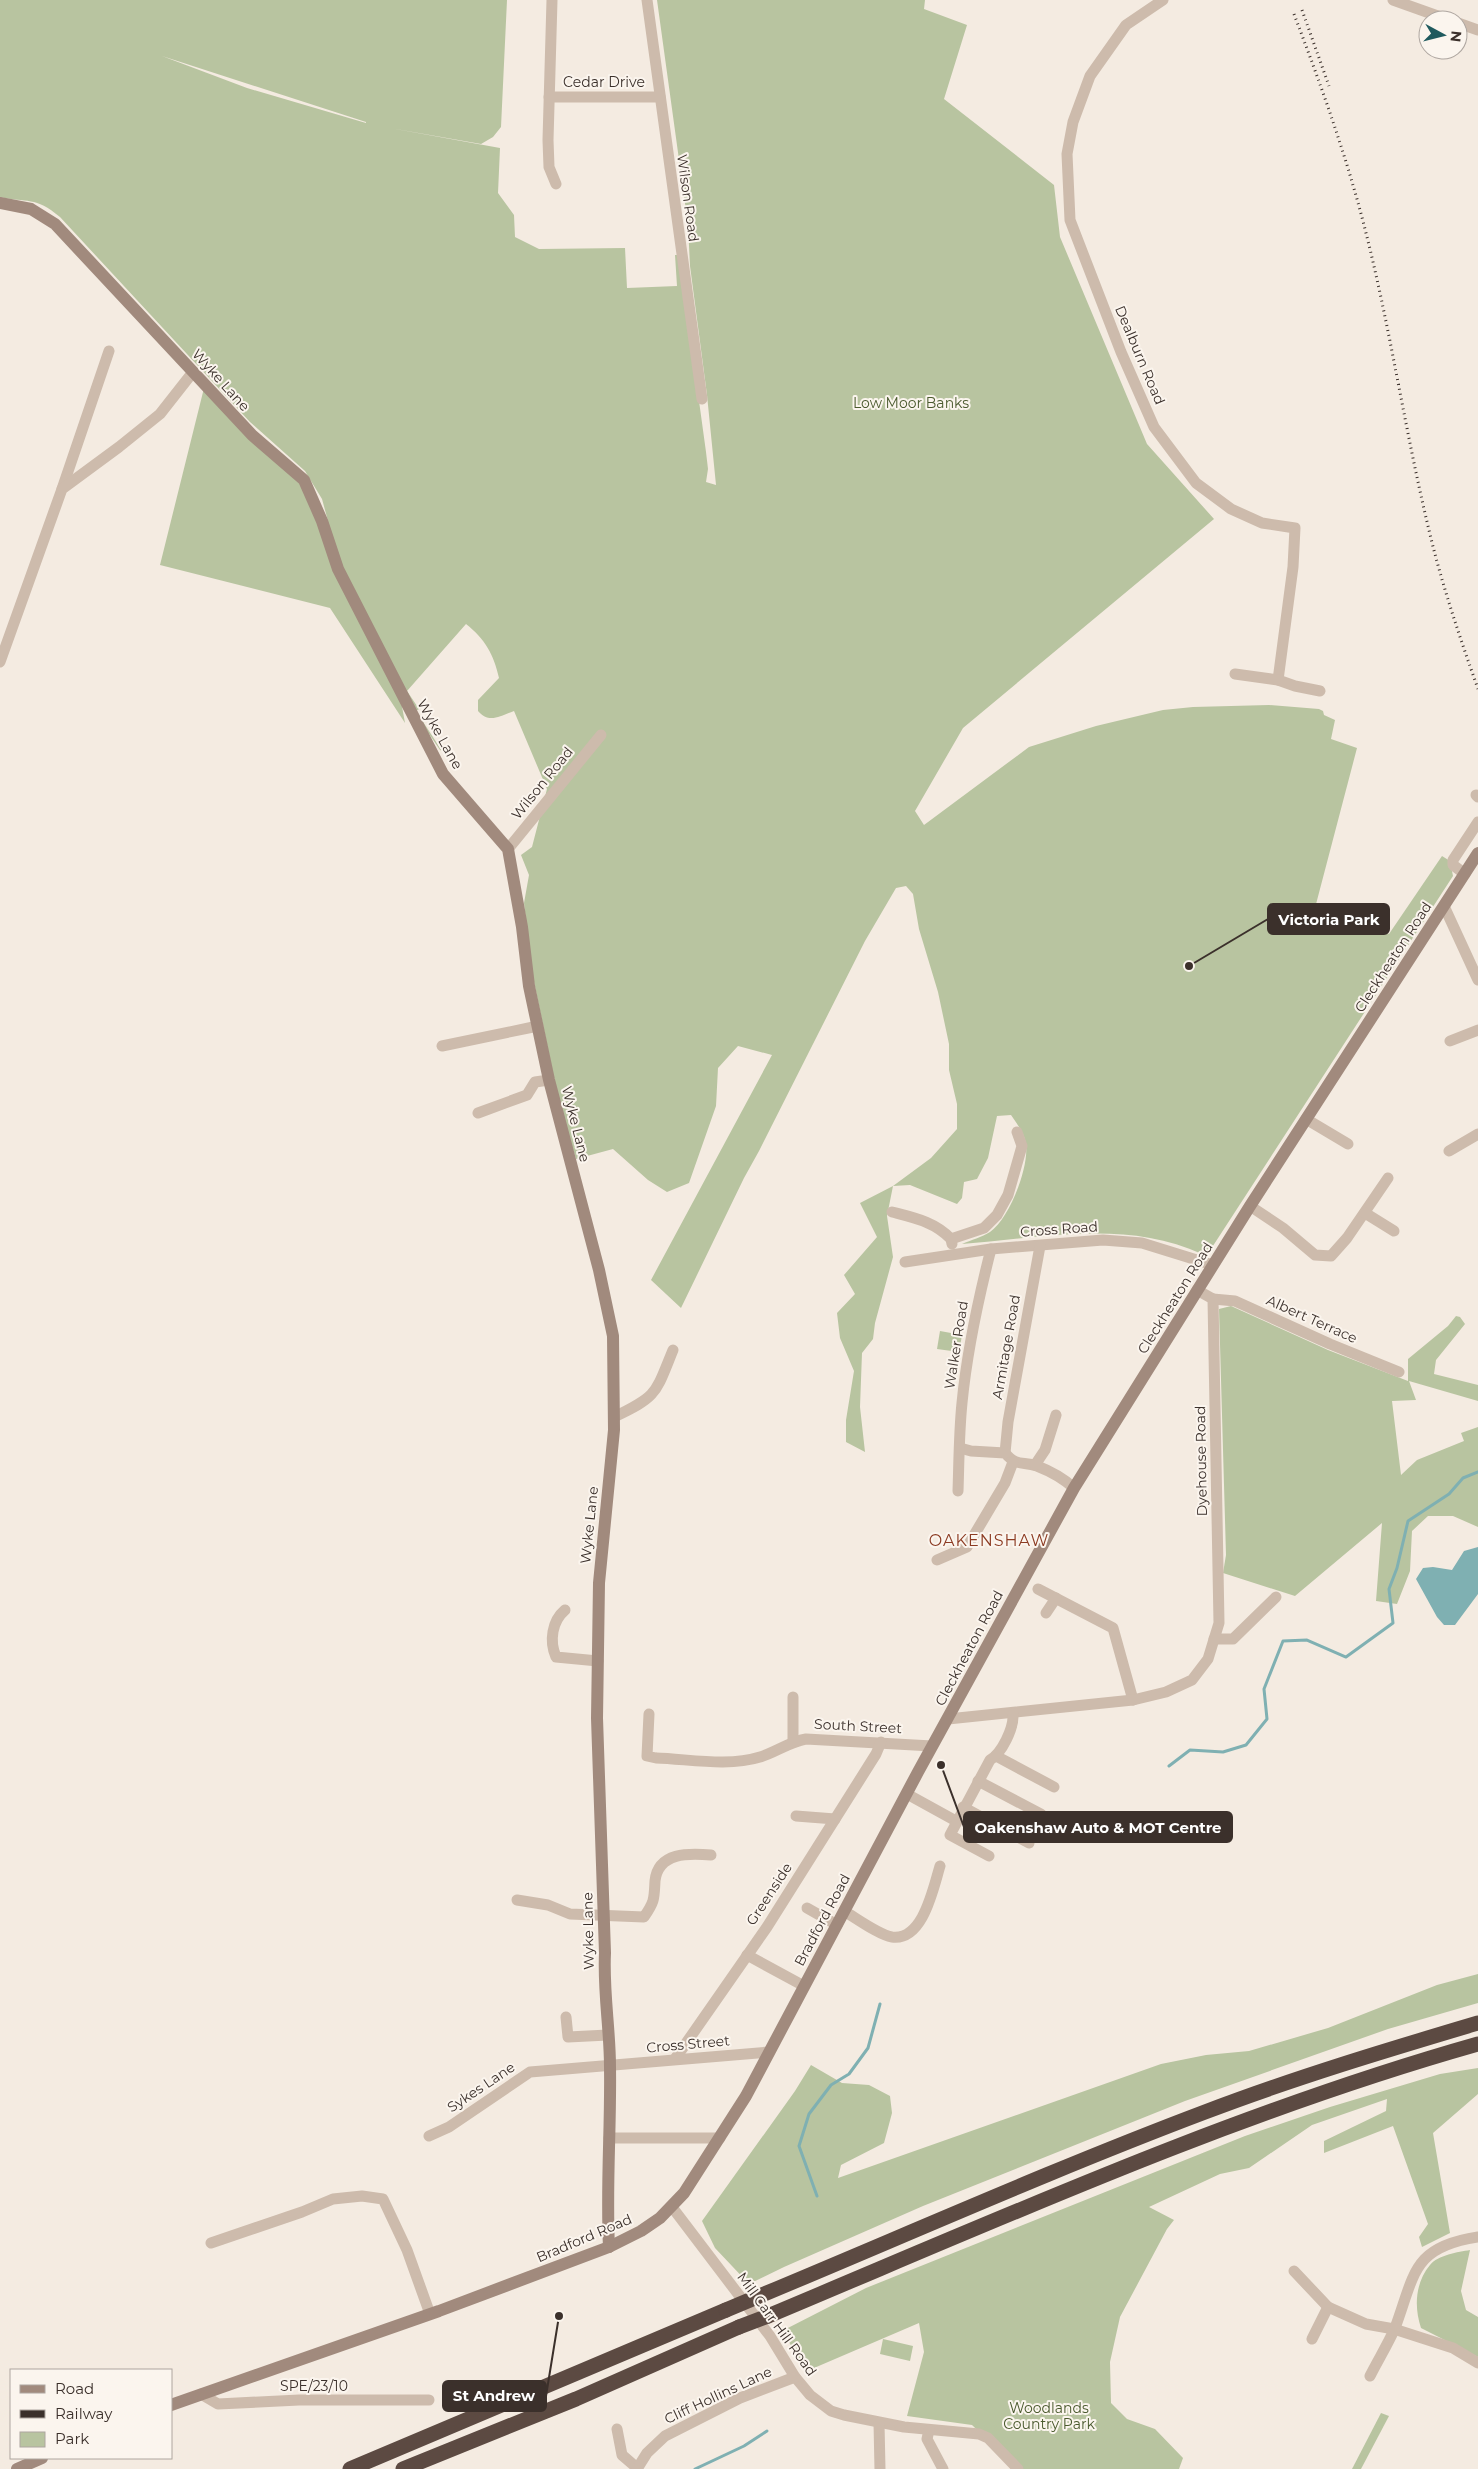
<svg xmlns="http://www.w3.org/2000/svg" width="1478" height="2469" font-family="Montserrat,sans-serif">
  <style>
    .green { fill: #b8c4a0; fill-rule: evenodd }
    .water { fill: #7fb0b2 }
    .lines { fill: none; stroke-linecap: round; stroke-linejoin: round }
    .stream { stroke: #7fb0b2; stroke-width: 3 }
    .street { stroke: #cdbbac; stroke-width: 11 }
    .secondary { stroke: #a18a7d; stroke-width: 12 }
    .highway { stroke: #5c4a42; stroke-width: 15 }
    .rail { stroke: #3b302b; stroke-width: 3; stroke-dasharray: 1 4; stroke-linecap: butt }
    .highway-bridge { stroke: #5c4a42; stroke-width: 15 }
    .labels { text-anchor: middle; dominant-baseline: central; stroke-width: 4; stroke-linejoin: round; paint-order: stroke }
    .street-label { font-size: 14px; fill: #3b302b; stroke: #fbf5ee }
    .park-label { font-size: 14px; fill: #4a5a2e; stroke: #fbf5ee }
    .quarter-label { font-size: 16px; letter-spacing: 1px; fill: #8c3b22; stroke: #fbf5ee }
    .leader { fill: none; stroke: #3b302b; stroke-width: 2 }
    .callout-dot { fill: #3b302b; stroke: #fbf5ee; stroke-width: 2 }
    .callout { fill: #3b302b; stroke: #3b302b; stroke-width: 2 }
    .callout-label { font-size: 15px; text-anchor: middle; font-weight: bold; fill: #fff }
  </style>
  <rect width="100%" height="100%" fill="#f4ebe1"/>
  <g class="green">
    <path d="M0,0H507L501,127L493,137L481,144L390,128L500,148L498,193L514,215L515,237L539,249L625,248L627,288L677,286L675,255H679L706,452L708,469L706,482L716,485L707,395L690,266L688,225L657,0H925L924,9L967,25L944,99L1054,185L1060,237L1147,444L1214,519L963,728L915,811L924,825L1029,747L1096,726L1163,710L1193,707L1269,705L1319,709L1323,711L1324,715L1335,720L1331,739L1357,748L1315,908L1389,934L1442,856L1450,861L1453,876L1209,1252L1202,1254C1127,1219 1041,1238 962,1244C971,1240 982,1237 990,1232C1009,1219 1029,1168 1026,1145C1025,1134 1017,1124 1011,1115L997,1116L988,1158L977,1179L964,1182L962,1198L957,1204L910,1185L893,1186L887,1216L893,1257L875,1323L873,1339L862,1353L860,1407L865,1452L846,1442V1420L854,1371L840,1338L837,1313L855,1294L844,1275L877,1237L860,1203L893,1186L931,1158L957,1129V1104L949,1070V1044L938,992L919,929L913,894L906,886L896,888L865,941L759,1151L744,1178L681,1308L651,1280L772,1055L738,1046L718,1068L716,1106L689,1183L667,1192L648,1180L613,1149L576,1159L561,1112L532,972L524,903L529,875L521,855L532,847L547,789L514,711C500,716 489,724 478,711V700L499,678C494,655 485,639 466,624L407,691L419,709L416,711L442,751L440,750L399,690L405,723L330,608L160,565L205,384L304,480L328,521L322,499L305,471L250,422L60,217C35,196 27,203 0,197ZM162,56L366,122V123L247,88Z"/>
    <path d="M1231,1306L1328,1350L1408,1381V1359L1448,1326L1456,1316L1460,1317L1465,1324L1436,1360L1434,1374L1478,1385V1401L1409,1381L1416,1400L1392,1401L1401,1475L1417,1460L1464,1441L1461,1433L1478,1427V1527L1453,1516H1428L1412,1531L1410,1571L1397,1604L1376,1601L1382,1523L1295,1596L1223,1573L1226,1555L1219,1309Z"/>
    <path d="M940,1331L962,1335L959,1352L937,1349Z"/>
    <path d="M1478,1974V2003L1388,2029L1185,2101L923,2206L784,2267L749,2284L715,2248L702,2221L795,2091L811,2065L842,2083L869,2085L890,2096L892,2113L884,2143L841,2165L838,2178L1161,2064L1206,2055L1249,2051L1328,2028L1437,1985Z"/>
    <path d="M1478,2068V2094L1433,2133L1450,2233L1422,2247L1419,2237L1428,2224L1393,2126L1324,2153V2141L1386,2111L1387,2099L1312,2125L1249,2168L1220,2174L1149,2207L1174,2220L1167,2229L1120,2317L1110,2362L1111,2403L1127,2419L1155,2429L1183,2458L1179,2469H1018L972,2425L907,2416L924,2352L919,2323L807,2371L782,2331L866,2288L1245,2136L1330,2107L1440,2074Z"/>
    <path d="M1470,2250L1461,2291L1466,2310L1478,2317V2357L1421,2328C1414,2307 1415,2283 1430,2265C1438,2255 1458,2252 1470,2250Z"/>
    <path d="M883,2339L913,2346L910,2361L880,2354Z"/>
    <path d="M1381,2413L1389,2416L1361,2469H1352Z"/>
  </g>
  <path class="water" d="M1478,1547V1594L1455,1625H1444L1437,1617L1416,1579L1423,1568L1433,1567L1452,1570L1464,1551Z"/>
  <g class="lines">
    <g class="stream">
      <path d="M1169,1766L1190,1750L1223,1752L1246,1745L1267,1719L1264,1689L1283,1641L1307,1640L1346,1657L1393,1623L1389,1589L1397,1568L1408,1521L1449,1494L1463,1478L1478,1472"/>
      <path d="M817,2196L799,2146L809,2114L831,2085L849,2074L868,2048L880,2004"/>
      <path d="M695,2469L744,2446L767,2431"/>
    </g>
    <g class="street">
      <path d="M552,0L548,140L549,167L556,184"/>
      <path d="M647,0L702,399"/>
      <path d="M1163,0L1126,25L1090,76L1073,122L1067,154L1070,220L1121,352L1154,427L1196,483L1231,509L1262,523L1295,528L1293,567L1278,680"/>
      <path d="M1393,0L1449,20"/>
      <path d="M1458,23L1478,30"/>
      <path d="M549,97H660"/>
      <path d="M62,489L109,351"/>
      <path d="M0,662L62,489L119,447L160,414L193,372"/>
      <path d="M1235,674L1278,680L1295,686L1320,691"/>
      <path d="M1476,795L1478,797"/>
      <path d="M508,849L601,735"/>
      <path d="M1465,874L1453,865V860L1478,822"/>
      <path d="M1444,906L1478,980"/>
      <path d="M1450,1041L1478,1030"/>
      <path d="M442,1046L538,1026"/>
      <path d="M478,1113L527,1095L535,1082L549,1080"/>
      <path d="M1306,1119L1348,1144"/>
      <path d="M1449,1151L1478,1134"/>
      <path d="M1250,1206L1283,1228L1315,1255L1331,1256L1347,1238L1388,1178"/>
      <path d="M892,1212C915,1218 935,1222 951,1239L952,1244"/>
      <path d="M1365,1213L1394,1231"/>
      <path d="M951,1239L984,1228L997,1215L1008,1195L1022,1146L1017,1132"/>
      <path d="M905,1262L991,1249L1103,1240L1142,1243L1213,1265"/>
      <path d="M1213,1299L1235,1301L1330,1344L1399,1372"/>
      <path d="M614,1417C658,1396 655,1394 673,1350"/>
      <path d="M960,1448L971,1451L1005,1453C1017,1467 1022,1461 1037,1466C1050,1471 1064,1479 1074,1488"/>
      <path d="M1005,1453L1008,1422L1040,1246"/>
      <path d="M1035,1465L1045,1450L1056,1415"/>
      <path d="M958,1491C959,1462 959,1432 962,1403C967,1351 978,1300 991,1249"/>
      <path d="M937,1560L967,1547L1005,1483L1013,1462"/>
      <path d="M1038,1589L1113,1628L1133,1700"/>
      <path d="M565,1610C552,1621 549,1641 556,1657L598,1661"/>
      <path d="M1046,1613L1056,1598"/>
      <path d="M1214,1639H1233L1276,1597"/>
      <path d="M793,1697V1742"/>
      <path d="M649,1714L647,1756L656,1758C689,1759 728,1767 760,1757C776,1752 789,1742 806,1739L932,1746"/>
      <path d="M948,1719L1133,1700L1166,1692L1192,1680L1208,1659L1219,1623L1213,1299L1197,1290"/>
      <path d="M996,1756L1054,1787"/>
      <path d="M978,1781L1041,1814"/>
      <path d="M907,1794L956,1821"/>
      <path d="M963,1807L1029,1843"/>
      <path d="M796,1816L835,1819"/>
      <path d="M989,1856L950,1835L990,1760C1002,1753 1014,1728 1013,1714"/>
      <path d="M517,1900L548,1905L570,1914L644,1917C655,1901 654,1899 655,1881C658,1852 689,1853 711,1855"/>
      <path d="M807,1908L837,1925"/>
      <path d="M844,1911C856,1918 879,1935 892,1937C923,1941 933,1889 940,1866"/>
      <path d="M747,1955L804,1986"/>
      <path d="M566,2017L568,2037L608,2035"/>
      <path d="M675,2059L767,1927L876,1754L881,1742"/>
      <path d="M429,2136L449,2127L530,2072L769,2052"/>
      <path d="M609,2138H720"/>
      <path d="M672,2207L770,2336L795,2377L810,2395L831,2411L844,2415L904,2427L979,2434L988,2438L1018,2469"/>
      <path d="M211,2243L302,2212L333,2199L362,2196L383,2199L407,2250L430,2314"/>
      <path d="M1294,2271L1328,2307L1366,2324L1394,2329L1453,2348L1478,2363"/>
      <path d="M1312,2339L1328,2307"/>
      <path d="M1370,2376C1378,2360 1388,2344 1395,2328C1415,2274 1412,2247 1478,2237"/>
      <path d="M201,2394L218,2404L299,2400H429"/>
      <path d="M879,2423L880,2469"/>
      <path d="M617,2429L622,2455L637,2468"/>
      <path d="M929,2430L927,2439L943,2469"/>
      <path d="M637,2469L647,2453L665,2436L740,2398L795,2377"/>
    </g>
    <g class="secondary">
      <path d="M0,203L31,209L55,224L252,435L304,480L322,521L338,569L443,774L508,849L522,927L529,986L549,1080L599,1270L613,1336L614,1430L599,1583L597,1718L605,1953C603,1991 610,2029 610,2067C611,2127 606,2187 609,2247"/>
      <path d="M171,2405L439,2311L609,2247L641,2231L660,2218L684,2193L746,2096L918,1772L1074,1488L1250,1206L1478,853"/>
      <path d="M17,2469L42,2458"/>
    </g>
    <g class="highway">
      <path d="M757,2297C906,2235 1054,2169 1205,2112C1294,2078 1387,2050 1478,2023"/>
      <path d="M768,2316C1002,2218 1234,2113 1478,2044"/>
      <path d="M350,2469L726,2310"/>
      <path d="M403,2469L576,2399L739,2327"/>
    </g>
    <g class="rail">
      <path d="M1302,10L1329,86"/>
      <path d="M1294,14C1322,88 1348,160 1367,237C1391,333 1405,430 1428,526C1441,582 1459,635 1478,689"/>
    </g>
    <g class="highway-bridge">
      <path d="M726,2310L757,2297"/>
      <path d="M739,2327L768,2316"/>
    </g>
  </g>
  <g class="labels">
    <g class="street-label">
      <text x="604" y="82">Cedar Drive</text>
      <text transform="translate(688 198) rotate(82)">Wilson Road</text>
      <text transform="translate(1140 355) rotate(67)">Dealburn Road</text>
      <text transform="translate(221 380) rotate(48)">Wyke Lane</text>
      <text transform="translate(440 734) rotate(61)">Wyke Lane</text>
      <text transform="translate(542 783) rotate(-51)">Wilson Road</text>
      <text transform="translate(1393 957) rotate(-57)">Cleckheaton Road</text>
      <text transform="translate(576 1124) rotate(76)">Wyke Lane</text>
      <text transform="translate(1059 1229) rotate(-4)">Cross Road</text>
      <text transform="translate(1175 1298) rotate(-58)">Cleckheaton Road</text>
      <text transform="translate(1312 1319) rotate(24)">Albert Terrace</text>
      <text transform="translate(956 1345) rotate(-81)">Walker Road</text>
      <text transform="translate(1006 1347) rotate(-80)">Armitage Road</text>
      <text transform="translate(1201 1461) rotate(-91)">Dyehouse Road</text>
      <text transform="translate(589 1525) rotate(-84)">Wyke Lane</text>
      <text transform="translate(969 1648) rotate(-62)">Cleckheaton Road</text>
      <text transform="translate(858 1726) rotate(3)">South Street</text>
      <text transform="translate(769 1894) rotate(-57)">Greenside</text>
      <text transform="translate(822 1920) rotate(-62)">Bradford Road</text>
      <text transform="translate(588 1931) rotate(-91)">Wyke Lane</text>
      <text transform="translate(688 2044) rotate(-5)">Cross Street</text>
      <text transform="translate(481 2087) rotate(-34)">Sykes Lane</text>
      <text transform="translate(584 2238) rotate(-23)">Bradford Road</text>
      <text transform="translate(777 2324) rotate(54)">Mill Carr Hill Road</text>
      <text x="314" y="2386">SPE/23/10</text>
      <text transform="translate(718 2395) rotate(-25)">Cliff Hollins Lane</text>
    </g>
    <g class="park-label">
      <text x="911" y="403">Low Moor Banks</text>
      <text x="1049" y="2408">Woodlands<tspan x="1049" dy="16">Country Park</tspan></text>
    </g>
    <g class="quarter-label">
      <text x="989" y="1540">OAKENSHAW</text>
    </g>
  </g>
  <path class="leader" d="M1189 966L1268 919M941 1765L964 1827M559 2316L546 2396"/>
  <g class="callout-dot">
    <circle cx="1189" cy="966" r="5"/>
    <circle cx="941" cy="1765" r="5"/>
    <circle cx="559" cy="2316" r="5"/>
  </g>
  <g class="callout">
    <rect x="1268" y="904" width="121" height="30" rx="5"/>
    <rect x="964" y="1812" width="268" height="30" rx="5"/>
    <rect x="443" y="2381" width="103" height="30" rx="5"/>
  </g>
  <g class="callout-label">
    <text x="1329" y="925">Victoria Park</text>
    <text x="1098" y="1833">Oakenshaw Auto &amp; MOT Centre</text>
    <text x="494" y="2401">St Andrew</text>
  </g>
  <rect x="10" y="2369" width="162" height="90" fill="#fbf5ee" stroke="#aea6a0"/>
  <rect x="20" y="2385" width="25" height="8" fill="#a18a7d" stroke="#aea6a0"/>
  <text x="55" y="2394" font-size="15" fill="#3b302b">Road</text>
  <rect x="20" y="2410" width="25" height="8" fill="#3b302b" stroke="#aea6a0"/>
  <text x="55" y="2419" font-size="15" fill="#3b302b">Railway</text>
  <rect x="20" y="2432" width="25" height="15" fill="#b8c4a0" stroke="#aea6a0"/>
  <text x="55" y="2444" font-size="15" fill="#3b302b">Park</text>
  <g transform="translate(1443 35) rotate(97)"><circle r="24" fill="#fbf5ee" stroke="#aea6a0"/>
  <path d="M0-4L9 19L0 12L-9 19Z" fill="#1f5a5e"/>
  <text y="-8" font-size="14" font-weight="bold" text-anchor="middle" fill="#3b302b">N</text>
  </g>
</svg>
